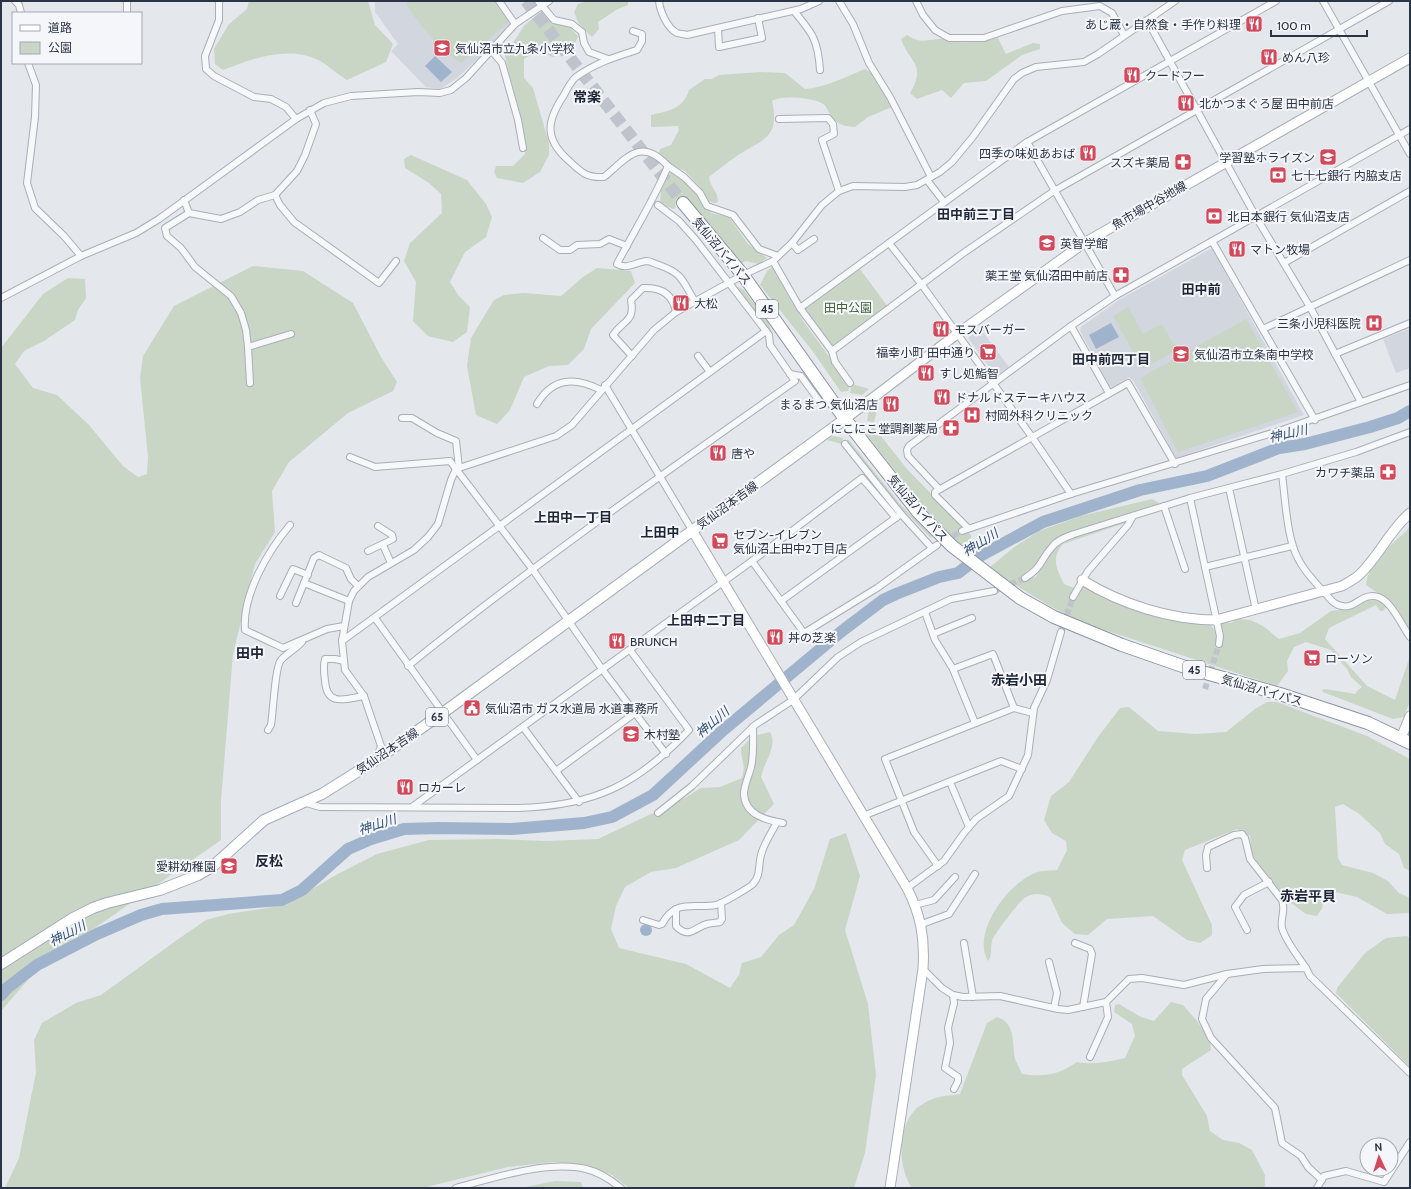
<svg xmlns="http://www.w3.org/2000/svg" width="1411" height="1189" font-family="Cabin,'Noto Sans JP',sans-serif">
  <style>
    .built { fill: #d2d6de }
    .green { fill: #c9d6c5 }
    .water { fill: #9fb4cc }
    .lines { fill: none; stroke-linecap: round; stroke-linejoin: round }
    .river { stroke: #9fb4cc; stroke-width: 12 }
    .street-tunnel { stroke: #bfc3cb; stroke-width: 6; stroke-dasharray: 6 3; stroke-linecap: butt }
    .highway-tunnel { stroke: #bfc3cb; stroke-width: 12; stroke-dasharray: 12 6; stroke-linecap: butt }
    .street-casing { stroke: #a9aeb7; stroke-width: 8 }
    .secondary-casing { stroke: #a9aeb7; stroke-width: 11 }
    .primary-casing { stroke: #a3abb8; stroke-width: 12 }
    .highway-casing { stroke: #8b94a3; stroke-width: 14 }
    .street { stroke: #f7f8fa; stroke-width: 6 }
    .secondary { stroke: #fff; stroke-width: 9 }
    .primary { stroke: #fff; stroke-width: 10 }
    .highway { stroke: #fff; stroke-width: 12 }
    .labels { text-anchor: middle; dominant-baseline: central; stroke-width: 4; stroke-linejoin: round; paint-order: stroke }
    .shield { fill: #f4f6f9; stroke: #676e7b; stroke-width: 1 }
    .shield-label { font-size: 11px; font-weight: bold; fill: #2b3445 }
    .poi-label { font-size: 12px; fill: #2b3445; stroke: #f4f6f9; text-anchor: start }
    .street-label { font-size: 12px; fill: #2b3445; stroke: #f4f6f9 }
    .park-label { font-size: 12px; fill: #3f6138; stroke: #f4f6f9 }
    .neighbourhood-label { font-size: 13px; font-weight: bold; fill: #1d2536; stroke: #f4f6f9 }
    .water-label { font-size: 13px; font-style: italic; fill: #34527a; stroke: #f4f6f9 }
    .quarter-label { font-size: 14px; font-weight: bold; fill: #1d2536; stroke: #f4f6f9 }
  </style>
  <rect width="100%" height="100%" fill="#e4e7ec"/>
  <g class="built">
    <path d="M375,1H499L515,24L457,78L440,89L426,87L391,51L398,44L375,12Z"/>
    <path d="M1212,248L1304,415L1176,458L1133,380L1129,377L1112,387L1109,385L1080,331L1081,327L1119,300Z"/>
    <path d="M980,328L1009,367L996,376L968,338Z"/>
    <path d="M1409,329L1410,368L1396,373L1383,339Z"/>
  </g>
  <g class="green">
    <path d="M249,1H368L375,25L393,44L386,62L347,80C337,74 327,64 316,59C286,46 252,59 223,70L215,64L214,49L229,24L247,9Z"/>
    <path d="M410,1H493L509,22L461,63C436,46 423,29 406,4Z"/>
    <path d="M587,1H628V5L616,10L598,22L599,29L592,37L579,24L574,12L578,4Z"/>
    <path d="M539,13L556,23L568,25L578,36L574,46L553,57C541,52 535,52 524,59V78L533,88L549,143V155L540,172L523,183L497,178L494,172L496,166H513L525,154C526,120 511,88 505,55L524,26Z"/>
    <path d="M907,35C921,44 925,40 939,39C945,38 952,42 958,42C971,43 986,41 998,38L1006,54L1033,43L1040,44V49L1022,55L986,81L964,83L951,98L942,90L917,99L910,93C927,64 910,64 901,39Z"/>
    <path d="M865,69L870,72L892,107L868,117L855,127C841,126 836,124 828,111C827,108 825,105 823,104C813,97 781,95 772,101C781,141 760,139 734,158C725,164 717,171 709,177C710,187 718,191 718,202L714,203L708,201L700,187L685,171L671,165L659,153L660,149L671,145L679,130L678,126L651,127V115C669,111 683,109 689,90L705,79H712L719,75L760,72L785,73L805,89C827,87 845,77 865,69Z"/>
    <path d="M411,155L467,180L486,204L492,217L486,237L465,252L450,282L458,295L470,307L467,332L453,342L428,336L413,321L416,282L404,261L410,243L442,213L441,194L429,183L405,168L404,159Z"/>
    <path d="M670,173H679L711,213L729,217L748,244L767,258L758,264L746,261L742,263L689,202L682,197L676,199L675,209L660,205L661,190Z"/>
    <path d="M253,266L303,271L353,303L381,357L397,382L393,391L348,413L289,462L272,491L275,532L255,564L233,654L221,801V840L39,967L1,1011V348L43,294L68,278L85,279L86,298L78,310L75,320L44,341L24,351L15,364L33,388L57,395L89,425L123,466L138,477L147,474L148,457L140,378L143,356L174,306Z"/>
    <path d="M772,267L803,321L850,385L848,391L841,392L814,353L760,285L767,271Z"/>
    <path d="M597,268L631,271L635,283L591,329L584,349L568,365L549,366L524,377L510,410L497,424L476,415L467,366L471,338L494,300L504,295L524,293L561,296L583,277Z"/>
    <path d="M860,269L888,307L834,348L805,308Z"/>
    <path d="M738,287L744,290L769,324L773,335L736,288Z"/>
    <path d="M1128,307L1143,334L1162,324L1177,350L1143,369L1113,316Z"/>
    <path d="M1246,319L1298,412L1178,452L1140,378Z"/>
    <path d="M852,384L869,389L862,395L850,393Z"/>
    <path d="M879,403L874,422L867,421L869,410Z"/>
    <path d="M872,425L907,469L971,535V540L960,545L922,505L866,434V431Z"/>
    <path d="M833,436L843,438L842,444L827,440Z"/>
    <path d="M848,439L900,504L932,536L931,538L903,510L870,473L852,446L846,442Z"/>
    <path d="M1152,499L1159,503L1160,506L1061,538L1029,579L1036,577C1042,565 1049,549 1060,542C1080,530 1106,526 1128,520L1125,523L1063,544C1051,558 1056,568 1064,584L1074,588L1071,597L1077,599L1081,588L1084,586C1092,589 1098,595 1106,598C1133,609 1180,627 1209,623L1217,633L1216,646L1220,647L1223,637L1218,623H1231L1239,619L1250,620L1263,626L1279,639L1300,633L1331,611L1354,608L1365,601L1374,600L1380,602L1386,607L1383,611H1380L1376,605L1329,628L1325,639L1367,686L1395,700L1410,656V701L1404,717L1393,719L1323,692L1322,690L1325,689L1356,694V692L1362,687L1351,677L1347,669L1331,650L1306,642L1294,647L1287,661L1288,671L1277,686L1083,623L1048,605L989,568L1013,548L1039,531L1081,516Z"/>
    <path d="M1410,527V632L1388,600L1366,585C1368,562 1394,543 1410,527Z"/>
    <path d="M1267,702H1277L1367,736L1410,759V871L1404,868L1399,854L1385,844L1380,833L1358,813L1343,804L1335,807L1338,858L1342,865L1373,873L1388,881L1399,893L1410,898V913L1387,914L1357,897L1326,890L1322,908L1317,916L1306,914L1287,900L1264,871L1251,853L1250,836L1237,829L1185,850L1182,860L1212,925V935L1200,943L1187,940L1153,916L1107,919L1088,935L1075,934L1062,923L1050,897C1043,894 1034,892 1026,897C1020,900 994,934 992,941C990,948 993,955 988,961C971,933 1008,883 1035,873C1041,870 1050,871 1057,870L1067,850L1066,841L1052,833L1044,820L1051,796L1069,782L1098,737L1120,708L1129,707L1158,731L1195,734L1226,732L1255,709Z"/>
    <path d="M770,732C778,747 764,761 761,777L774,804L739,840L676,868L651,872L625,887L616,906L611,929L619,948L686,964L730,988L739,975L742,963L761,957L779,935L794,925L814,889L830,839L846,833L860,876L845,930L868,1004L876,1075L865,1153L854,1188H629L612,1175L587,1165L553,1162L508,1167L422,1188H5L19,1158L36,1072L34,1040L42,1023L76,1003L101,995L177,940L206,920L228,914L286,905L334,876L377,854L429,840L498,839L546,841L598,839L685,798L701,788L720,787L742,778C746,764 741,761 741,748L753,736Z"/>
    <path d="M1407,936L1410,939V1067L1336,993L1337,988L1365,953L1386,938Z"/>
    <path d="M1171,1002L1183,1005L1197,1021L1210,1040L1211,1050L1182,1069V1075L1207,1116L1210,1131L1223,1140L1239,1143L1252,1150L1265,1175V1186L1262,1188H912C898,1168 897,1129 915,1110C919,1105 933,1098 939,1097C946,1095 953,1096 960,1094L987,1023L997,1017C1016,1023 1012,1043 1015,1059C1017,1064 1020,1069 1022,1074C1045,1077 1058,1075 1077,1062C1094,1065 1108,1062 1125,1058L1135,1036L1132,1024L1114,1012L1115,1005L1119,1004L1141,1017L1154,1021Z"/>
    <path d="M555,1181L581,1182L583,1188H521Z"/>
  </g>
  <g class="water">
    <path d="M435,56L452,72L441,82L425,66Z"/>
    <path d="M1111,323L1119,337L1096,349L1089,335Z"/>
    <circle cx="646" cy="930" r="6"/>
  </g>
  <g class="lines">
    <path class="river" d="M1,995L7,988L37,965L97,934L141,915L162,909L282,900L302,890L348,849L371,839L404,829L439,828L512,829L584,823L612,817L653,795L721,732L842,631L883,600L896,594L939,577L958,573L980,556L1043,522L1140,490L1207,476L1279,448L1305,444L1370,427L1398,418L1410,411"/>
    <g class="street-tunnel">
      <path d="M937,545L962,531"/>
      <path d="M994,591L1025,578"/>
      <path d="M1061,632L1073,597"/>
      <path d="M1205,689L1219,644"/>
    </g>
    <path class="highway-tunnel" d="M526,1L683,203"/>
    <g class="street-casing">
      <g id="street">
        <path d="M15,1L19,5L21,13"/>
        <path d="M219,1V20L205,56L206,69L214,76L254,97L271,99L286,107L296,119"/>
        <path d="M499,1L515,24"/>
        <path d="M538,1L554,20L572,24L582,32L584,43L589,52L608,59"/>
        <path d="M659,1C660,11 667,28 677,33C680,34 684,34 687,35L801,9L819,1"/>
        <path d="M839,1L853,24L869,63L890,97L931,177"/>
        <path d="M916,1L923,15L935,30L949,38H984L1062,11L1100,6L1112,13L1124,35"/>
        <path d="M1323,1L1410,154"/>
        <path d="M794,11C813,34 818,40 820,70"/>
        <path d="M127,13V1"/>
        <path d="M1147,20L1256,217L1310,307L1361,402"/>
        <path d="M718,28L719,47L762,38L758,18"/>
        <path d="M633,31L642,34V41L637,50C615,57 595,63 576,77C571,81 567,89 564,95C548,119 543,137 567,159C580,171 585,178 604,177C628,157 641,137 668,166"/>
        <path d="M491,50L502,63L518,120L523,148"/>
        <path d="M28,63L36,85L35,117L27,183L35,208L64,236L81,256"/>
        <path d="M779,119L828,118L833,124L834,134L822,140L839,191"/>
        <path d="M1027,142L1115,296"/>
        <path d="M927,180L944,202"/>
        <path d="M275,195L280,205L294,222L379,283L396,261"/>
        <path d="M184,200L189,213L221,219L240,212L258,200L275,195L297,171L305,155L316,124L310,110"/>
        <path d="M189,213L165,228L167,236L181,248L195,267L231,296L241,313L246,330L248,347"/>
        <path d="M543,238L560,250H570L577,245L600,244L609,239L627,246"/>
        <path d="M1212,241L1315,420"/>
        <path d="M792,243L798,250L814,239"/>
        <path d="M889,243L922,285L1032,437L1071,494"/>
        <path d="M773,261L800,308L1027,142L1276,1"/>
        <path d="M1284,263L1410,191"/>
        <path d="M1,298L81,256L136,233L159,219L296,119L324,103L351,96L418,92L440,93L451,90L466,78L515,24L549,1"/>
        <path d="M696,303C682,281 684,274 659,265C655,264 651,261 647,261C636,262 627,270 617,264C634,231 654,200 668,166L684,177L700,193L707,206L733,215L759,249L778,256"/>
        <path d="M800,308L832,351L962,254L1054,191L1389,1"/>
        <path d="M1071,326L1109,393"/>
        <path d="M1263,329L1410,260"/>
        <path d="M832,351L835,362L850,383"/>
        <path d="M1335,354L1410,323"/>
        <path d="M632,356L613,335C624,319 635,322 631,300L643,288C661,287 673,294 676,312"/>
        <path d="M698,356L710,372"/>
        <path d="M790,374L801,376L822,405"/>
        <path d="M250,383L248,347L291,334"/>
        <path d="M605,385L692,530"/>
        <path d="M537,404C553,377 575,377 601,390"/>
        <path d="M402,418H412L437,433L456,441L459,468"/>
        <path d="M845,444L901,514"/>
        <path d="M350,457L375,467L450,461L533,570L602,669L666,754"/>
        <path d="M1282,474C1285,496 1286,526 1293,546C1298,564 1311,578 1323,591C1329,597 1333,605 1342,606C1351,608 1356,602 1364,598C1387,587 1399,622 1410,637"/>
        <path d="M1229,488L1256,610"/>
        <path d="M939,489L908,456L907,450L909,446L1071,326L1115,296L1410,129"/>
        <path d="M1190,498L1220,636L1219,644"/>
        <path d="M1164,506L1185,569"/>
        <path d="M290,525C268,551 242,595 245,630L283,648L327,629L344,626"/>
        <path d="M968,528L935,495V492L1128,383L1175,464"/>
        <path d="M962,531L1071,494L1282,430L1410,385"/>
        <path d="M383,545L391,563"/>
        <path d="M368,551L393,539L392,535L378,526"/>
        <path d="M752,561L804,633L877,588L937,545"/>
        <path d="M1205,567L1292,546"/>
        <path d="M1025,578C1042,568 1040,560 1052,547C1057,540 1066,537 1074,534L1190,498L1282,474L1356,452L1410,432"/>
        <path d="M304,583L349,601"/>
        <path d="M280,596L293,569L308,575"/>
        <path d="M1073,597L1088,571L1128,525L1133,516"/>
        <path d="M781,601L901,514L932,548"/>
        <path d="M296,603L314,558L319,555L346,568L351,579L358,586"/>
        <path d="M925,612L935,640L953,669L975,723"/>
        <path d="M375,618L477,760"/>
        <path d="M933,634L972,618"/>
        <path d="M342,641L766,331"/>
        <path d="M344,661L335,659H325C323,666 324,674 325,681C327,707 345,699 364,696"/>
        <path d="M408,666C533,565 664,473 795,381L770,345L769,335L696,240L679,221L658,205"/>
        <path d="M953,669L993,654L1014,708"/>
        <path d="M523,727L579,802"/>
        <path d="M753,727C753,740 754,755 751,767C749,776 744,785 744,794C745,815 766,820 783,823"/>
        <path d="M268,730L271,725C273,714 275,666 281,660C287,653 296,649 302,642"/>
        <path d="M377,758L381,746L369,711L364,696L345,670L342,641L349,601L354,591L368,577L414,550L428,537L438,524L451,480L456,469L556,436L572,425L654,330L676,312L743,275L773,261L792,243L822,205L839,191L853,186L905,187L917,185L940,172L952,162L972,138L1014,79L1022,73L1036,67L1084,62L1098,54L1175,1"/>
        <path d="M556,771L635,713"/>
        <path d="M950,782L969,827"/>
        <path d="M303,802L320,807L518,808C594,806 637,785 689,730L630,650"/>
        <path d="M412,807L752,561L862,478L896,518"/>
        <path d="M658,813L692,786L755,725L793,700L838,657L861,642L951,599L994,591"/>
        <path d="M863,816L1001,761L1022,769"/>
        <path d="M938,866L914,832L885,759L1014,708L1033,713"/>
        <path d="M1207,868L1206,855L1208,847L1234,835L1242,834L1245,838L1250,859L1282,900C1286,911 1280,918 1282,928C1286,942 1298,956 1306,968"/>
        <path d="M907,888L944,861L964,833L976,819L1009,796L1028,755L1034,708L1047,680L1061,632"/>
        <path d="M915,905L934,900L955,877"/>
        <path d="M676,909V926C689,940 695,927 707,924C711,923 716,923 720,922L722,919L721,903"/>
        <path d="M643,920L659,925L662,924C676,898 694,909 716,905C721,904 749,888 753,884C761,875 758,866 761,855C764,843 772,832 777,822"/>
        <path d="M922,924L949,914L975,874"/>
        <path d="M1247,930L1235,907L1244,895L1269,882"/>
        <path d="M964,943L973,997"/>
        <path d="M1075,943L1090,949L1092,954L1083,1007"/>
        <path d="M1049,962L1057,993L1054,1008"/>
        <path d="M923,969L942,988L953,995L963,997L1000,996L1058,1009L1068,1010L1106,1002L1129,979L1142,978L1184,985L1227,974L1263,969L1306,968L1310,976L1410,1073"/>
        <path d="M1227,974L1206,999L1202,1019L1211,1038L1275,1108L1282,1143L1301,1156L1308,1167L1322,1180"/>
        <path d="M953,995L954,1003L948,1028L950,1043L945,1068L958,1077V1081L954,1089"/>
        <path d="M1090,1057L1108,1017L1106,1002"/>
        <path d="M456,1188C493,1178 548,1160 586,1169C599,1172 611,1180 621,1188"/>
        <path d="M1317,1188L1324,1176L1346,1171L1384,1182L1410,1142"/>
      </g>
    </g>
    <g class="secondary-casing">
      <g id="secondary">
        <path d="M845,419L957,334L1084,243L1410,58"/>
        <path d="M692,530L907,888C921,915 925,939 923,969L890,1188"/>
        <path d="M1082,580C1121,604 1170,620 1216,620L1342,586C1347,583 1353,580 1358,576C1378,558 1389,531 1410,513"/>
        <path d="M1401,738L1410,716"/>
      </g>
    </g>
    <g class="primary-casing">
      <path id="primary" d="M1,964L73,918L93,908L107,903L160,890L198,875L212,867L264,820L322,794L376,760L444,712L845,419"/>
    </g>
    <g class="highway-casing">
      <path id="highway" d="M683,203L743,275L845,419L918,512L952,546L1020,598L1054,617L1122,645L1188,668L1280,694L1368,723L1410,743"/>
    </g>
    <use href="#street" class="street"/>
    <use href="#secondary" class="secondary"/>
    <use href="#primary" class="primary"/>
    <use href="#highway" class="highway"/>
  </g>
  <defs>
    <g id="restaurant-square" transform="scale(0.9)"><rect x="-9" y="-9" width="18" height="18" rx="4" fill="#d1495b" stroke="#f4f6f9"/><path d="M-5-6h1v4h1v-4h1v4h1v-4h1v5L-1.5 .5V6h-2V.5L-5-1ZM5-6V6H3V1.5H1.5Q1.5-4 5-6Z" fill="#fff"/></g>
    <g id="school-square" transform="scale(0.9)"><rect x="-9" y="-9" width="18" height="18" rx="4" fill="#d1495b" stroke="#f4f6f9"/><path d="M0-5L7-2L0 1L-7-2ZM-4 1L0 2.5L4 1V4Q0 6-4 4Z" fill="#fff"/></g>
    <g id="pharmacy-square" transform="scale(0.9)"><rect x="-9" y="-9" width="18" height="18" rx="4" fill="#d1495b" stroke="#f4f6f9"/><path d="M-2-6h4v4h4v4h-4v4h-4v-4h-4v-4h4Z" fill="#fff"/></g>
    <g id="bank-square" transform="scale(0.9)"><rect x="-9" y="-9" width="18" height="18" rx="4" fill="#d1495b" stroke="#f4f6f9"/><path d="M-6-4H6V4H-6ZM0-2.3a2.3 2.3 0 1 0 0 4.6a2.3 2.3 0 1 0 0-4.6Z" fill="#fff"/></g>
    <g id="hospital-square" transform="scale(0.9)"><rect x="-9" y="-9" width="18" height="18" rx="4" fill="#d1495b" stroke="#f4f6f9"/><path d="M-5-5h3v3.5h4V-5h3V5h-3V1.5h-4V5h-3Z" fill="#fff"/></g>
    <g id="supermarket-square" transform="scale(0.9)"><rect x="-9" y="-9" width="18" height="18" rx="4" fill="#d1495b" stroke="#f4f6f9"/><path d="M-6-5.5h2.5l.6 2H6L4.5 2H-2.5L-4.4-4H-6ZM-1.5 3.2a1.3 1.3 0 1 0 .1 0ZM3 3.2a1.3 1.3 0 1 0 .1 0Z" fill="#fff"/></g>
    <g id="civic-square" transform="scale(0.9)"><rect x="-9" y="-9" width="18" height="18" rx="4" fill="#d1495b" stroke="#f4f6f9"/><path d="M-.6-6.5H3V-4.5H.6V-3L4-1V1h2V6H-6V1h2V-1L-.6-3ZM-1.2 2.5V6h2.4V2.5Z" fill="#fff"/></g>
  </defs>
  <g fill-rule="evenodd">
    <use href="#restaurant-square" x="1254" y="24"/>
    <use href="#school-square" x="442" y="48"/>
    <use href="#restaurant-square" x="1269" y="57"/>
    <use href="#restaurant-square" x="1132" y="75"/>
    <use href="#restaurant-square" x="1186" y="103"/>
    <use href="#restaurant-square" x="1088" y="153"/>
    <use href="#school-square" x="1328" y="157"/>
    <use href="#pharmacy-square" x="1183" y="162"/>
    <use href="#bank-square" x="1278" y="175"/>
    <use href="#bank-square" x="1214" y="216"/>
    <use href="#school-square" x="1047" y="243"/>
    <use href="#restaurant-square" x="1237" y="249"/>
    <use href="#pharmacy-square" x="1121" y="275"/>
    <use href="#restaurant-square" x="681" y="303"/>
    <use href="#hospital-square" x="1374" y="323"/>
    <use href="#restaurant-square" x="941" y="329"/>
    <use href="#supermarket-square" x="988" y="352"/>
    <use href="#school-square" x="1181" y="354"/>
    <use href="#restaurant-square" x="926" y="373"/>
    <use href="#restaurant-square" x="942" y="397"/>
    <use href="#restaurant-square" x="891" y="404"/>
    <use href="#hospital-square" x="972" y="415"/>
    <use href="#pharmacy-square" x="951" y="428"/>
    <use href="#restaurant-square" x="718" y="453"/>
    <use href="#pharmacy-square" x="1388" y="472"/>
    <use href="#supermarket-square" x="720" y="541"/>
    <use href="#restaurant-square" x="775" y="637"/>
    <use href="#restaurant-square" x="617" y="641"/>
    <use href="#supermarket-square" x="1312" y="658"/>
    <use href="#civic-square" x="472" y="708"/>
    <use href="#school-square" x="631" y="734"/>
    <use href="#restaurant-square" x="405" y="787"/>
    <use href="#school-square" x="229" y="866"/>
  </g>
  <g class="labels">
    <g class="shield">
      <rect x="756" y="300" width="22" height="18" rx="3"/>
      <rect x="1183" y="661" width="22" height="18" rx="3"/>
      <rect x="426" y="708" width="22" height="18" rx="3"/>
    </g>
    <g class="shield-label">
      <text x="767" y="309">45</text>
      <text x="1194" y="670">45</text>
      <text x="437" y="717">65</text>
    </g>
    <g class="poi-label">
      <text x="1241" y="24" text-anchor="end">あじ蔵・自然食・手作り料理</text>
      <text x="455" y="48">気仙沼市立九条小学校</text>
      <text x="1282" y="57">めん八珍</text>
      <text x="1145" y="75">クードフー</text>
      <text x="1199" y="103">北かつまぐろ屋 田中前店</text>
      <text x="1075" y="153" text-anchor="end">四季の味処あおば</text>
      <text x="1315" y="157" text-anchor="end">学習塾ホライズン</text>
      <text x="1170" y="162" text-anchor="end">スズキ薬局</text>
      <text x="1291" y="175">七十七銀行 内脇支店</text>
      <text x="1227" y="216">北日本銀行 気仙沼支店</text>
      <text x="1060" y="243">英智学館</text>
      <text x="1250" y="249">マトン牧場</text>
      <text x="1108" y="275" text-anchor="end">薬王堂 気仙沼田中前店</text>
      <text x="694" y="303">大松</text>
      <text x="1361" y="323" text-anchor="end">三条小児科医院</text>
      <text x="954" y="329">モスバーガー</text>
      <text x="975" y="352" text-anchor="end">福幸小町 田中通り</text>
      <text x="1194" y="354">気仙沼市立条南中学校</text>
      <text x="939" y="373">すし処鮨智</text>
      <text x="955" y="397">ドナルドステーキハウス</text>
      <text x="878" y="404" text-anchor="end">まるまつ 気仙沼店</text>
      <text x="985" y="415">村岡外科クリニック</text>
      <text x="938" y="428" text-anchor="end">にこにこ堂調剤薬局</text>
      <text x="731" y="453">唐や</text>
      <text x="1375" y="472" text-anchor="end">カワチ薬品</text>
      <text x="733" y="534">セブン-イレブン<tspan x="733" dy="14">気仙沼上田中2丁目店</tspan></text>
      <text x="788" y="637">丼の芝楽</text>
      <text x="630" y="641">BRUNCH</text>
      <text x="1325" y="658">ローソン</text>
      <text x="485" y="708">気仙沼市 ガス水道局 水道事務所</text>
      <text x="644" y="734">木村塾</text>
      <text x="418" y="787">ロカーレ</text>
      <text x="216" y="866" text-anchor="end">愛耕幼稚園</text>
    </g>
    <g class="street-label">
      <text transform="translate(1149 205) rotate(-30)">魚市場中谷地線</text>
      <text transform="translate(722 251) rotate(50)">気仙沼バイパス</text>
      <text transform="translate(727 505) rotate(-36)">気仙沼本吉線</text>
      <text transform="translate(918 508) rotate(49)">気仙沼バイパス</text>
      <text transform="translate(1262 690) rotate(16)">気仙沼バイパス</text>
      <text transform="translate(387 751) rotate(-34)">気仙沼本吉線</text>
    </g>
    <g class="park-label">
      <text x="848" y="307">田中公園</text>
    </g>
    <g class="neighbourhood-label">
      <text x="976" y="214">田中前三丁目</text>
      <text x="1201" y="289">田中前</text>
      <text x="1111" y="359">田中前四丁目</text>
      <text x="573" y="517">上田中一丁目</text>
      <text x="660" y="532">上田中</text>
      <text x="706" y="620">上田中二丁目</text>
    </g>
    <g class="water-label">
      <text transform="translate(1288 433) rotate(-13)">神山川</text>
      <text transform="translate(980 542) rotate(-32)">神山川</text>
      <text transform="translate(712 722) rotate(-41)">神山川</text>
      <text transform="translate(377 824) rotate(-18)">神山川</text>
      <text transform="translate(67 933) rotate(-27)">神山川</text>
    </g>
    <g class="quarter-label">
      <text x="587" y="97">常楽</text>
      <text x="250" y="653">田中</text>
      <text x="1019" y="680">赤岩小田</text>
      <text x="269" y="861">反松</text>
      <text x="1308" y="896">赤岩平貝</text>
    </g>
  </g>
  <rect width="1411" height="1189" fill="none" stroke="#2b3445" stroke-width="4"/>
  <rect x="12" y="12" width="130" height="52" fill="#f4f6f9" stroke="#a4a8b1"/>
  <rect x="20" y="25" width="20" height="6" fill="#ffffff" stroke="#a4a8b1"/>
  <text x="48" y="32" font-size="12" fill="#2b3445">道路</text>
  <rect x="20" y="42" width="20" height="12" fill="#c9d6c5" stroke="#a4a8b1"/>
  <text x="48" y="52" font-size="12" fill="#2b3445">公園</text>
  <g transform="translate(1379 1157) rotate(356)"><circle r="19" fill="#f4f6f9" stroke="#a4a8b1"/>
  <path d="M0-3L7 15L0 10L-7 15Z" fill="#d1495b"/>
  <text y="-6" font-size="11" font-weight="bold" text-anchor="middle" fill="#2b3445">N</text>
  </g>
  <path d="M1271 30v6h96v-6" fill="none" stroke="#2b3445" stroke-width="2"/>
  <text x="1277" y="30" font-size="12" fill="#2b3445" stroke="#f4f6f9" stroke-width="3" paint-order="stroke">100 m</text>
</svg>
